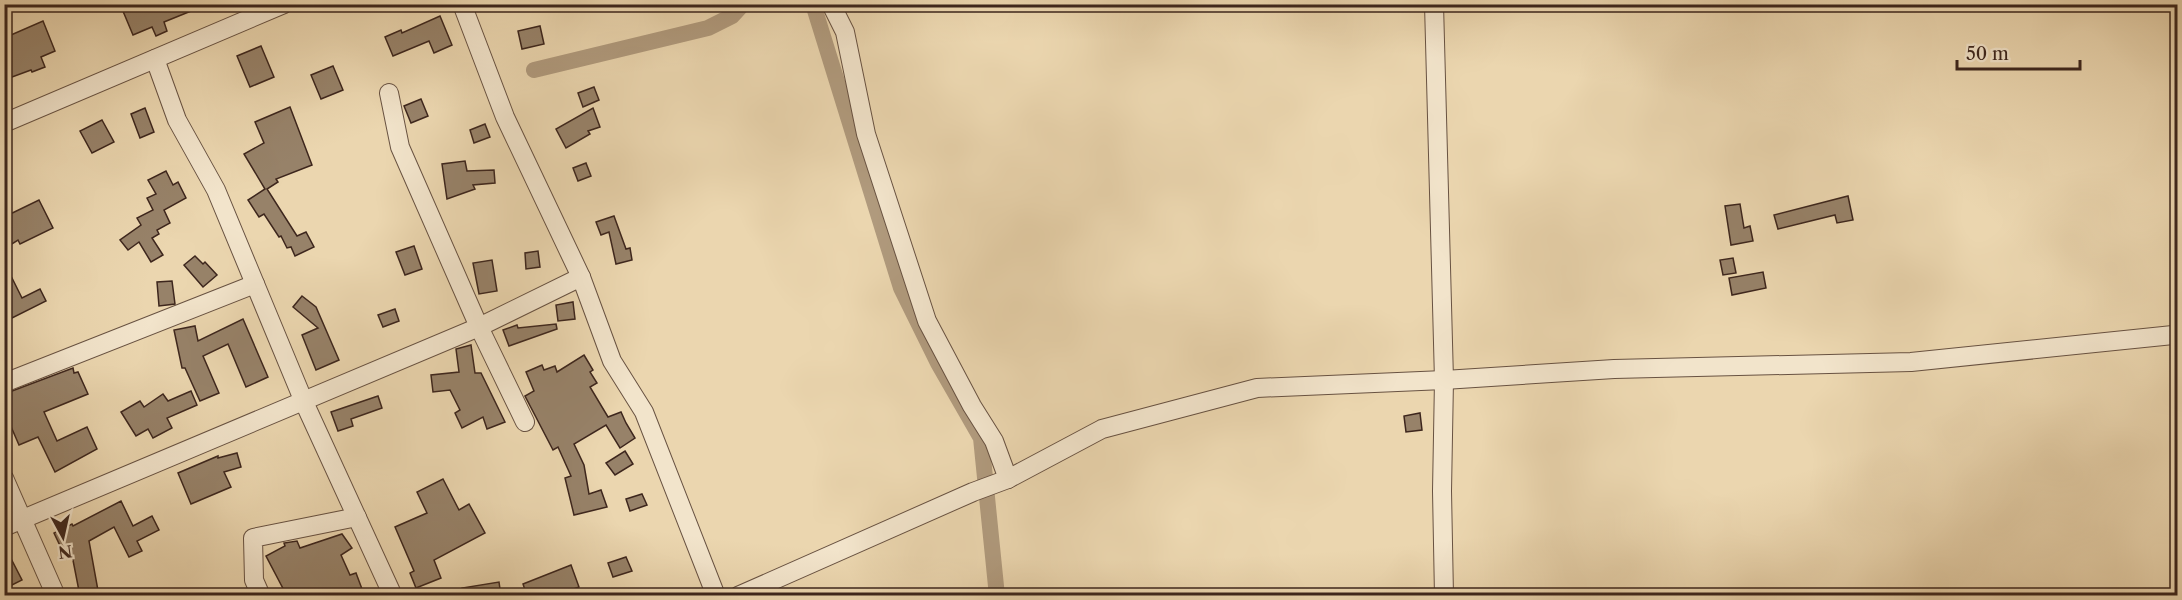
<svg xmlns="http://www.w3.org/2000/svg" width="2182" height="600" font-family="'Libre Caslon Text',serif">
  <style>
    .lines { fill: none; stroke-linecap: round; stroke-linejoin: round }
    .canal { stroke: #b09a7d; stroke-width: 16 }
    .building { fill: #978269; stroke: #3d261d; stroke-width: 1.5 }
    .minor-casing { stroke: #685242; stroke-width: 20 }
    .minor { stroke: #f2e4cb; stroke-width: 18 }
  </style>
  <rect width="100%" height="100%" fill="#ebd6af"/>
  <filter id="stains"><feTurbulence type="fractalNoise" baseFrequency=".00333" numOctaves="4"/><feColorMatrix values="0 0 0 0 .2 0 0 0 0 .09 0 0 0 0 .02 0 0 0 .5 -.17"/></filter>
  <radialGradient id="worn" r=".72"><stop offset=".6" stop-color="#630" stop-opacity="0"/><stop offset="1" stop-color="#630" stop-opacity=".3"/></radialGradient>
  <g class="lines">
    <g class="canal">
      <path d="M813,4L901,288L938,363L981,438L997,596"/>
      <path d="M534,70L708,28L732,16L743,4"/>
    </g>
  </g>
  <g class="building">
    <path d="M120,4H206V5L164,22L167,31L156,36L152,27L133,35Z"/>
    <path d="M440,16L452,45L434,53L429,41L393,56L385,37L401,30L402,33Z"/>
    <path d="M43,21L55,51L41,57L45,67L32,72L31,70L4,80V38Z"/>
    <path d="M540,26L544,44L522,49L518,31Z"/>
    <path d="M261,46L274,77L250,87L237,56Z"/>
    <path d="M333,66L343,90L321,99L311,75Z"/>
    <path d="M594,87L599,100L583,107L578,93Z"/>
    <path d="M421,99L428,116L411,123L404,106Z"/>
    <path d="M290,107L312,165L276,179L278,182L267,189L297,236L306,232L314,247L295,256L291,247L287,248L281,236L279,237L264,214L259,217L248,200L265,189L244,154L264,143L255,122Z"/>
    <path d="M145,108L154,132L140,138L131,114Z"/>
    <path d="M593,108L600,127L588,131L590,134L566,148L556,129Z"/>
    <path d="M102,120L114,142L92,153L80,131Z"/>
    <path d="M485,124L490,137L474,143L470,130Z"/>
    <path d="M465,161L467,171L494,170L495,183L473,185L475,189L447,199L442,164Z"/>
    <path d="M586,163L591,176L578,181L573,168Z"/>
    <path d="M166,171L173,185L178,182L186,198L164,210L170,223L157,230L159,234L152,238L163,255L151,262L139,242L128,250L120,240L141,225L137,218L153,210L147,198L156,194L148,180Z"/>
    <path d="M1848,196L1853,220L1837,223L1835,215L1778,229L1774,215Z"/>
    <path d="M39,200L53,228L20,244L18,240L4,249V217Z"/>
    <path d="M1740,204L1744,228L1750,226L1753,241L1731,245L1725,206Z"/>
    <path d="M614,216L626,249L630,248L632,260L616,264L609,232L601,235L596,222Z"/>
    <path d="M414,246L422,269L405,275L396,252Z"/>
    <path d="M538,251L540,267L526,269L525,253Z"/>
    <path d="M195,256L203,264L205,262L217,275L203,287L184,265Z"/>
    <path d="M1733,258L1736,273L1723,275L1720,260Z"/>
    <path d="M492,260L497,291L479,294L473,263Z"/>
    <path d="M4,262L22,298L40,289L46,301L4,322Z"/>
    <path d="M1763,272L1766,288L1732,295L1729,278Z"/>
    <path d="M172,281L175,304L159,306L157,282Z"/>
    <path d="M302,296L316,307L339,360L316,370L302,335L318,328L293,307Z"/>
    <path d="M573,302L575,319L558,321L556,305Z"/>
    <path d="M395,309L399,321L383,327L378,315Z"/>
    <path d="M243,319L268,377L246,387L228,344L203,356L219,393L200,401L185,368H182L174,330L195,326L198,341Z"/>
    <path d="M556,324L557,329L509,346L503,330L517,325L518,328Z"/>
    <path d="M471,345L475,373H481L505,422L487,429L483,417L462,428L455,413L460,410L450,390L433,392L431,375L459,372L456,349Z"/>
    <path d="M584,355L593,370L590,372L597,383L590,387L608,417L621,412L626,423L635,438L620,448L606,425L574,444L584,465L589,494L601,490L607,507L574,515L565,478L571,476L558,447L553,450L525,396L534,391L526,372L542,365L544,370L555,366L557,372Z"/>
    <path d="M73,368L74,373L78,372L88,394L44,412L57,441L87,427L97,449L55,472L38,437L19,445L9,422L4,424V394Z"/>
    <path d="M191,391L197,405L167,418L172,428L153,438L148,429L136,436L121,412L140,401L144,407L163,394L168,401Z"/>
    <path d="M378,396L382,408L351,419L353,426L338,431L331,412Z"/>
    <path d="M1420,413L1422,430L1406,432L1404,416Z"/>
    <path d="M625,451L633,464L615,475L606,463Z"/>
    <path d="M237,453L241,467L224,472L231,487L191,504L178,473L218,456V458Z"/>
    <path d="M443,479L459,510L469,504L485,533L434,560L441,578L416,588L410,573L414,571L395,527L427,513L417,492Z"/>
    <path d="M642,494L647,505L630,511L626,499Z"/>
    <path d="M121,501L133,526L152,516L159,530L137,541L142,551L129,557L114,527L89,541L99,596H80L71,550L64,554L54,533L72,524L73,526Z"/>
    <path d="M342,534L352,548L341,555L350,575L356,573L362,589L354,592L355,596H287L266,556L285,546L284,543L297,541L300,548Z"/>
    <path d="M4,545L22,580L4,589Z"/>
    <path d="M626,557L632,571L613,577L608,563Z"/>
    <path d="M571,565L579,587L568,591L569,596H527L523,584Z"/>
    <path d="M499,582L501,596H463L462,588Z"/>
  </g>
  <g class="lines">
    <g class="minor-casing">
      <g id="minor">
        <path d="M462,4L505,117L581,277L612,361L644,412L716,596"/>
        <path d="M831,4L845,32L866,134L927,321L972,406L994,441L1008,479"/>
        <path d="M1434,4L1444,380L1442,491L1444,596"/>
        <path d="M155,59L177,120L216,190L304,402L393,596"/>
        <path d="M389,93L400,147L479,327L525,422"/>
        <path d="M4,123L284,4"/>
        <path d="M4,383L255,284"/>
        <path d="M4,478L56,596"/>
        <path d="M4,527L479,327L581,277"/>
        <path d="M261,596L254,580L253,538L357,517"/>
        <path d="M738,596L973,492L1008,479L1102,429L1257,388L1444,380L1614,369L1911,362L2173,335L2178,332"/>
      </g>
    </g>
    <use href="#minor" class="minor"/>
  </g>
  <rect width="2182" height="600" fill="none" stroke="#ebd6af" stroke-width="24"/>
  <rect x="6" y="6" width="2170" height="588" fill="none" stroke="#3d261d" stroke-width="3"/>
  <rect x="12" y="12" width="2158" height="576" fill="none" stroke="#3d261d" stroke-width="1.5"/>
  <g transform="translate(63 537) rotate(172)" stroke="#f2e4cb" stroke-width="4.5" paint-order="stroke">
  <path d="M0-4.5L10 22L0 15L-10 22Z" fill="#3d261d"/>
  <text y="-9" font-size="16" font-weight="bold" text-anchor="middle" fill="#3d261d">N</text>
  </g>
  <path d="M1957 60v9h123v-9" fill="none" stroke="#3d261d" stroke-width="3"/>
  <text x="1966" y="60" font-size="18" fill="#3d261d" stroke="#f2e4cb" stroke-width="4.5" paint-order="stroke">50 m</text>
  <rect width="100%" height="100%" filter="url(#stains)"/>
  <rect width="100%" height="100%" fill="url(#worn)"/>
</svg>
